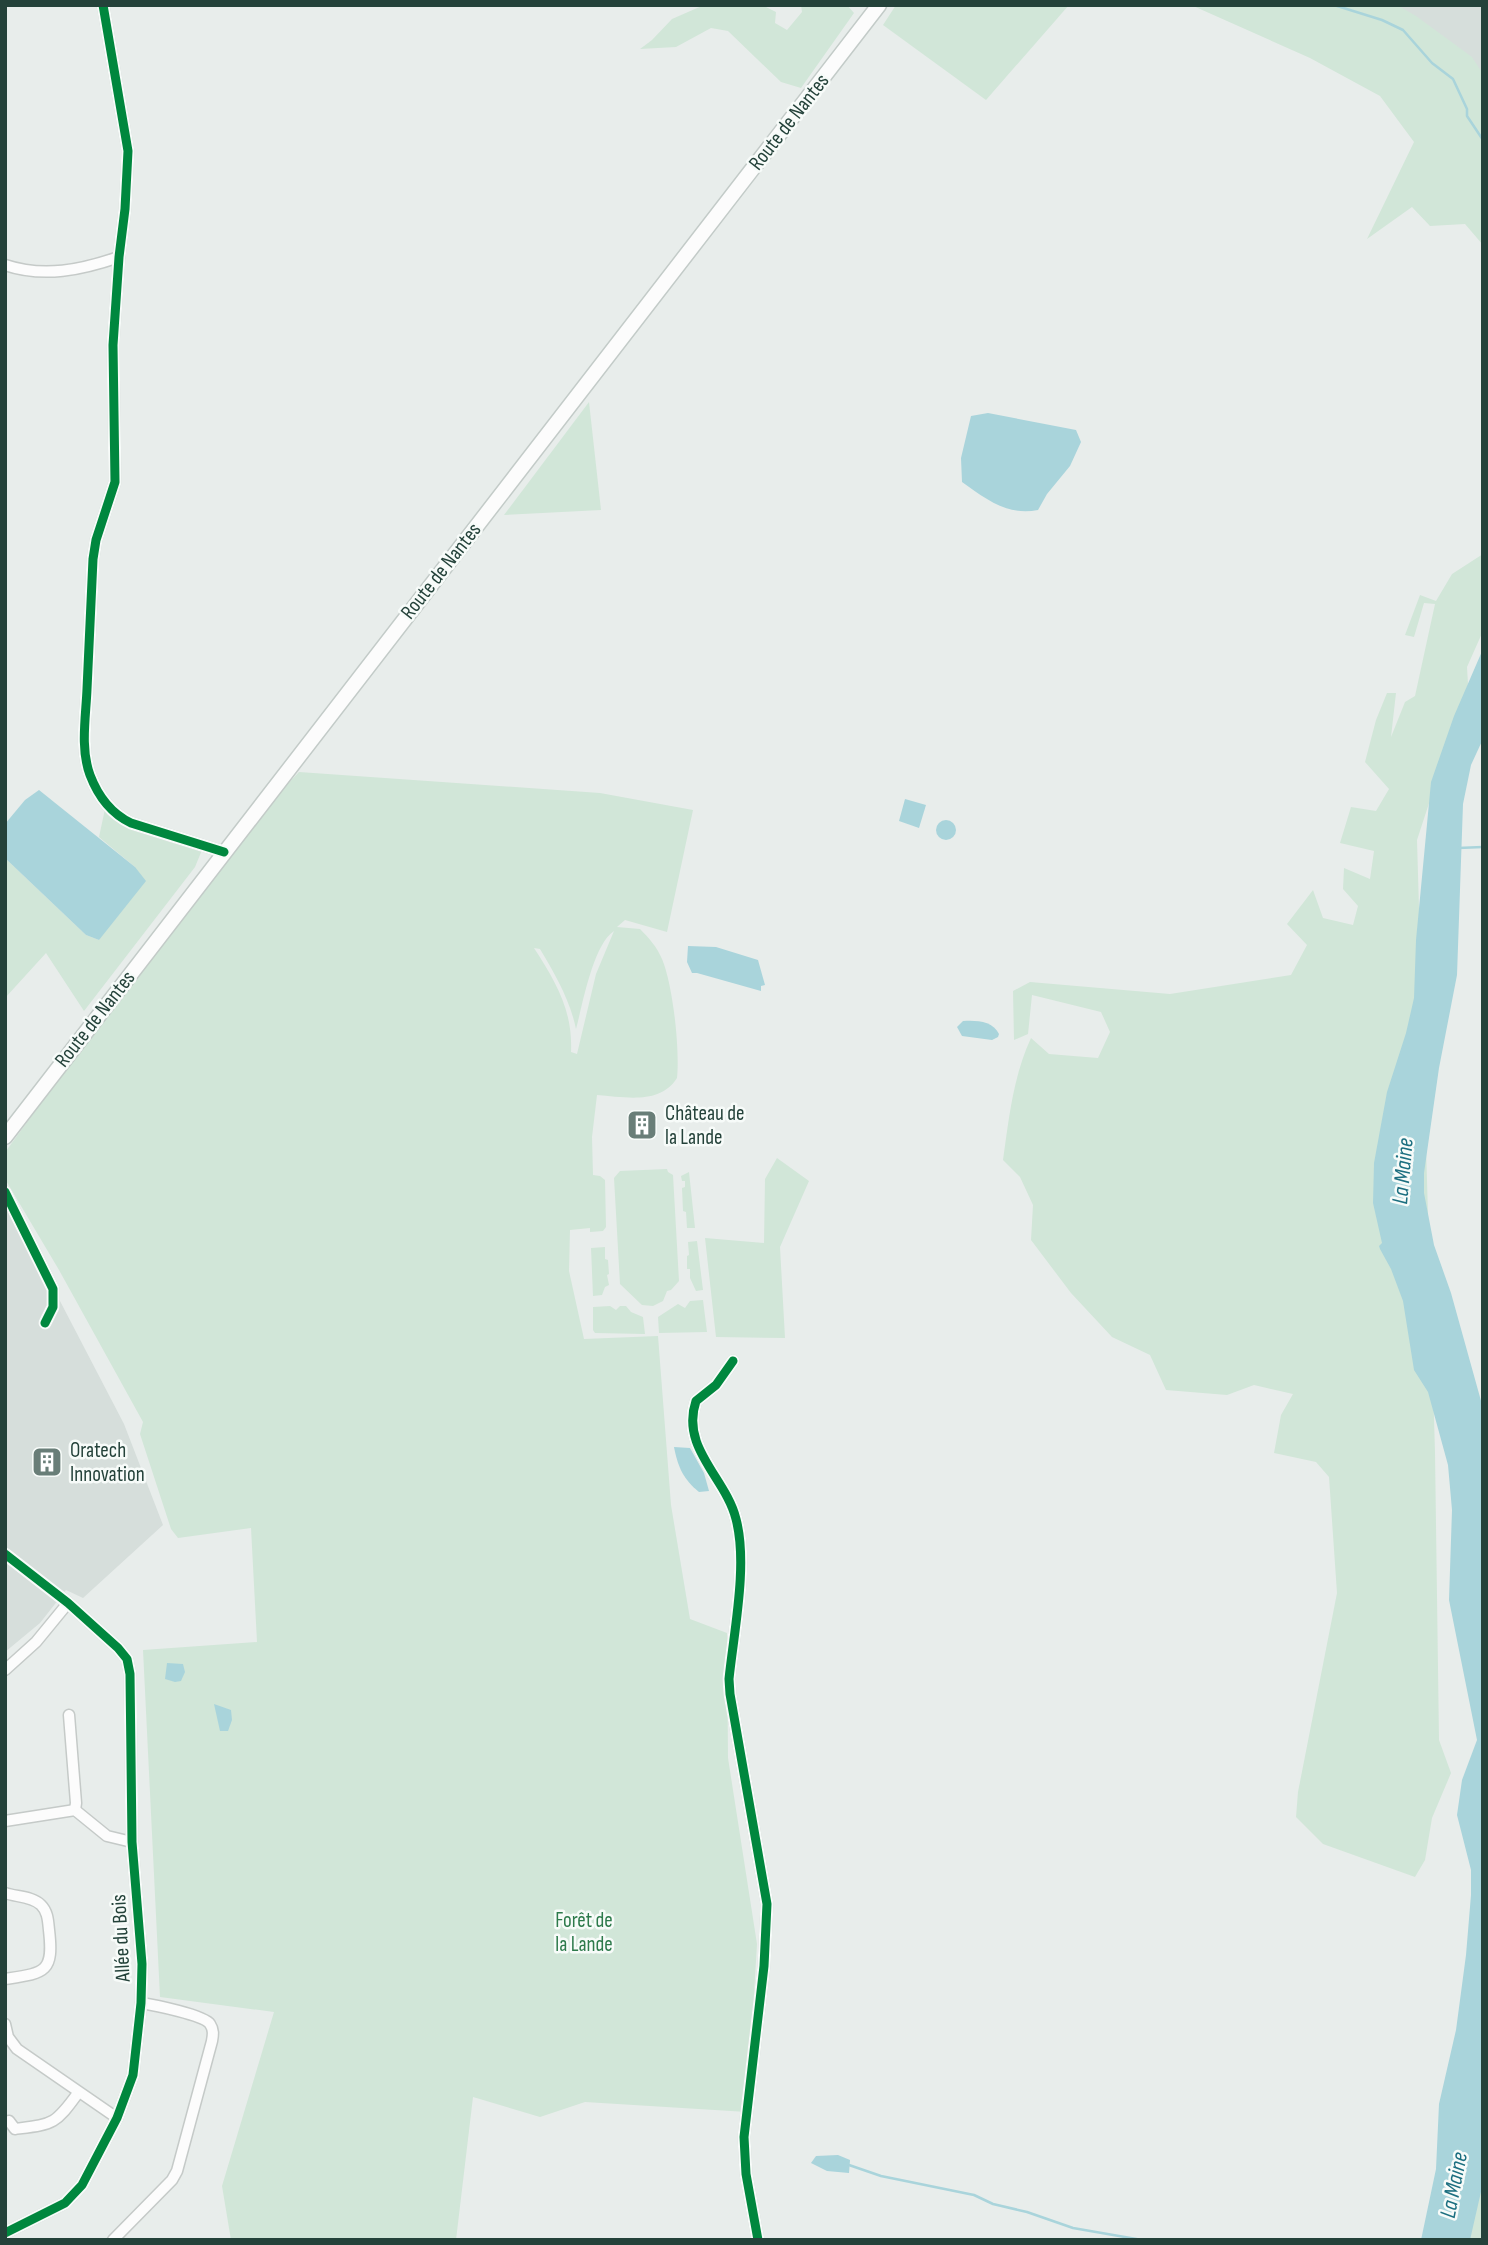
<svg xmlns="http://www.w3.org/2000/svg" width="1488" height="2245" font-family="'Sofia Sans Condensed',sans-serif">
  <style>
    .built { fill: #d6dedb }
    .green { fill: #d1e6d8; fill-rule: evenodd }
    .water { fill: #a9d4db }
    .lines { fill: none; stroke-linecap: round; stroke-linejoin: round }
    .stream { stroke: #a9d4db; stroke-width: 2.5 }
    .minor-casing { stroke: #c5cac8; stroke-width: 13 }
    .secondary-casing { stroke: #c3cbc8; stroke-width: 17 }
    .minor { stroke: #fcfcfc; stroke-width: 10 }
    .secondary { stroke: #fcfcfc; stroke-width: 14 }
    .cycleway-casing { stroke: #f7fbf9; stroke-width: 13 }
    .cycleway { stroke: #00873e; stroke-width: 9 }
    .labels { text-anchor: middle; dominant-baseline: central; stroke-width: 5; stroke-linejoin: round; paint-order: stroke }
    .street-label { font-size: 21px; fill: #24423a; stroke: #f7fbf9 }
    .poi-label { font-size: 21px; fill: #24423a; stroke: #f7fbf9; text-anchor: start }
    .park-label { font-size: 21px; fill: #2d7a4b; stroke: #f7fbf9 }
    .water-label { font-size: 23px; font-style: italic; fill: #1c6f80; stroke: #f7fbf9 }
  </style>
  <rect width="100%" height="100%" fill="#e8edeb"/>
  <g class="built">
    <path d="M1285,5H1483V150Z"/>
    <path d="M5,1203L48,1278L124,1424L163,1525L83,1598L66,1590L40,1623L5,1652Z"/>
  </g>
  <g class="green">
    <path d="M704,5H762L776,12L775,23L787,30L802,12L801,5H847L854,13L801,88L781,82L728,31L711,28L676,47L640,49L652,40L672,19Z"/>
    <path d="M896,5H1069L986,100L883,25Z"/>
    <path d="M1191,5H1397L1416,16L1472,57L1483,74V245L1465,224L1430,226L1412,207L1367,239L1414,142L1380,96L1310,58Z"/>
    <path d="M589,402L601,510L504,515Z"/>
    <path d="M1483,554V631L1467,667L1468,684L1417,840L1435,1452L1439,1740L1451,1773L1432,1818L1425,1860L1415,1877L1323,1844L1296,1817L1298,1792L1337,1593L1329,1477L1316,1462L1274,1453L1281,1415L1293,1394L1254,1385L1227,1395L1166,1390L1150,1355L1112,1337L1071,1293L1031,1240L1033,1205L1020,1177L1003,1160C1009,1118 1013,1077 1031,1038L1049,1054L1098,1058L1110,1032L1101,1012L1032,995L1028,1034L1014,1040L1013,991L1030,982L1170,994L1291,975L1307,945L1287,924L1313,890L1323,918L1353,925L1358,906L1343,889L1344,868L1370,879L1374,851L1340,843L1351,807L1376,811L1389,789L1365,762L1376,720L1387,693H1396L1391,737L1405,702L1415,696L1435,604L1424,603L1414,637L1405,635L1420,595L1436,601L1452,574Z"/>
    <path d="M299,772L600,793L693,810L667,932L625,920L617,927L640,929C649,938 657,947 662,959C673,985 680,1050 677,1078C660,1105 625,1097 597,1095L592,1137L593,1175L600,1176L605,1180L606,1227L603,1231L590,1232V1228L570,1230L569,1271L584,1339L658,1336L671,1505L690,1619L727,1633L728,1758L757,1944L747,2112L585,2102L540,2117L473,2097L456,2240H231L222,2186L274,2012L160,1997L143,1650L257,1642L251,1528L178,1538L171,1529L140,1434L143,1422L59,1270L5,1179L6,1151L228,847ZM614,931L596,974L577,1054L571,1052C573,1011 556,982 534,948L540,949C555,974 570,1000 576,1029C583,1003 593,945 614,931Z"/>
    <path d="M105,809L122,824L173,843L202,850L195,867L84,1011L46,953L5,998V858L86,935L99,940L135,867L99,837Z"/>
    <path d="M777,1158L809,1181L780,1247L785,1338L716,1337L705,1238L764,1243L765,1179Z"/>
    <path d="M667,1169L668,1172L673,1175L679,1281L671,1290L667,1291L663,1301L653,1306L642,1305L620,1284L614,1178L620,1171Z"/>
    <path d="M689,1172L695,1228H687L686,1212L683,1211L682,1188L685,1187V1181H682L681,1176Z"/>
    <path d="M697,1241L703,1290L696,1291L690,1278V1269H687V1256L689,1255L688,1242Z"/>
    <path d="M605,1247V1259L608,1260L609,1274L607,1275L609,1285L605,1287L602,1295L593,1296L591,1248Z"/>
    <path d="M703,1300L707,1332L659,1333L658,1317L678,1304L685,1308L690,1301Z"/>
    <path d="M610,1306L616,1310L620,1306H626L631,1312L643,1317L645,1334L595,1333L593,1330V1307Z"/>
    <path d="M1483,2100V2240H1460Z"/>
  </g>
  <g class="water">
    <path d="M988,413L1076,430L1081,442L1070,466L1047,494L1038,510C1007,516 986,499 962,482L961,458L971,416Z"/>
    <path d="M1483,649V739L1471,765L1463,804L1457,975L1439,1068L1424,1173V1193L1434,1245L1451,1293L1483,1408V2183L1470,2240H1421L1436,2169L1439,2104L1456,2030L1466,1955L1471,1895V1870L1457,1815L1462,1780L1477,1740L1449,1600L1452,1510L1448,1465L1428,1392L1414,1370L1403,1301L1391,1269L1380,1249L1379,1246L1382,1243L1373,1203L1374,1163L1387,1092L1406,1033L1414,998L1416,940L1431,782L1454,716Z"/>
    <path d="M39,790L135,867L146,881L99,940L86,935L5,858V824L25,800Z"/>
    <path d="M905,799L926,805L919,828L899,821Z"/>
    <circle cx="946" cy="830" r="10"/>
    <path d="M688,946L716,947L758,960L765,985L761,986V991L697,973H692L687,962Z"/>
    <path d="M963,1021C976,1020 993,1021 999,1034L998,1037L992,1040L962,1036L957,1027Z"/>
    <path d="M674,1447L690,1448L704,1473L709,1491L699,1492C683,1479 678,1467 674,1447Z"/>
    <path d="M167,1663L183,1664L185,1672L181,1681L175,1682L165,1679Z"/>
    <path d="M214,1704L231,1710L232,1720L228,1731H220Z"/>
    <path d="M838,2155L850,2160L849,2173L827,2171L811,2163L816,2156Z"/>
  </g>
  <g class="lines">
    <g class="stream">
      <path d="M1334,5L1382,20L1403,30L1432,63L1453,79L1467,109V116L1483,140"/>
      <path d="M1458,848L1483,847"/>
      <path d="M849,2165L881,2176L974,2195L993,2204L1027,2212L1073,2228L1142,2240"/>
    </g>
    <g class="minor-casing">
      <g id="minor">
        <path d="M103,5L128,151L125,209L119,257L113,345L115,482L96,540L93,559C91,602 89,646 87,689C86,716 80,748 90,775C98,796 110,813 131,823L224,852"/>
        <path d="M5,265C44,278 81,270 119,257"/>
        <path d="M5,1192L53,1289V1307L45,1323"/>
        <path d="M733,1361L716,1385L696,1401C680,1448 726,1478 736,1519C748,1564 734,1631 729,1679L730,1694L767,1904L764,1966L744,2137L746,2174L758,2240"/>
        <path d="M5,1554L68,1603L118,1648L127,1659L130,1674L132,1842L142,1964L141,2003L133,2075L117,2118L82,2185L65,2203L5,2233"/>
        <path d="M5,1670L36,1642L68,1603"/>
        <path d="M69,1715L76,1803L75,1810"/>
        <path d="M5,1821L75,1810L107,1836L132,1842"/>
        <path d="M5,1893C16,1897 32,1896 41,1905C48,1912 48,1921 49,1930C54,1973 45,1973 5,1979"/>
        <path d="M5,2024L8,2037L17,2049L117,2118"/>
        <path d="M9,2121L15,2129C53,2124 55,2125 78,2093"/>
        <path d="M113,2240L172,2180L177,2171L212,2041C213,2035 214,2030 210,2024C204,2015 154,2005 141,2003"/>
      </g>
    </g>
    <g class="secondary-casing">
      <path id="secondary" d="M5,1137L879,5"/>
    </g>
    <use href="#minor" class="minor"/>
    <use href="#secondary" class="secondary"/>
    <g class="cycleway-casing">
      <g id="cycleway">
        <path d="M103,5L128,151L125,209L119,257L113,345L115,482L96,540L93,559C91,602 89,646 87,689C86,716 80,748 90,775C98,796 110,813 131,823L224,852"/>
        <path d="M5,1192L53,1289V1307L45,1323"/>
        <path d="M733,1361L716,1385L696,1401C680,1448 726,1478 736,1519C748,1564 734,1631 729,1679L730,1694L767,1904L764,1966L744,2137L746,2174L758,2240"/>
        <path d="M5,1554L68,1603L118,1648L127,1659L130,1674L132,1842L142,1964L141,2003L133,2075L117,2118L82,2185L65,2203L5,2233"/>
      </g>
    </g>
    <use href="#cycleway" class="cycleway"/>
  </g>
  <defs>
    <g id="building-square" transform="scale(1.575)"><rect x="-9" y="-9" width="18" height="18" rx="4" fill="#697e78" stroke="#f7fbf9"/><path d="M-4-6H4V6H1V3H-1V6H-4ZM-2.5-4.3h1.7v1.8h-1.7ZM.8-4.3h1.7v1.8H.8ZM-2.5-1h1.7V.8h-1.7ZM.8-1h1.7V.8H.8Z" fill="#fff"/></g>
  </defs>
  <g fill-rule="evenodd">
    <use href="#building-square" x="642" y="1125"/>
    <use href="#building-square" x="47" y="1462"/>
  </g>
  <g class="labels">
    <g class="street-label">
      <text transform="translate(789 122) rotate(-52)">Route de Nantes</text>
      <text transform="translate(441 571) rotate(-52)">Route de Nantes</text>
      <text transform="translate(95 1019) rotate(-52)">Route de Nantes</text>
      <text transform="translate(121 1938) rotate(-93)">Allée du Bois</text>
    </g>
    <g class="poi-label">
      <text x="665" y="1113">Château de<tspan x="665" dy="24">la Lande</tspan></text>
      <text x="70" y="1450">Oratech<tspan x="70" dy="24">Innovation</tspan></text>
    </g>
    <g class="park-label">
      <text x="584" y="1920">Forêt de<tspan x="584" dy="24">la Lande</tspan></text>
    </g>
    <g class="water-label">
      <text transform="translate(1403 1171) rotate(-85)">La Maine</text>
      <text transform="translate(1454 2185) rotate(-79)">La Maine</text>
    </g>
  </g>
  <rect width="1488" height="2245" fill="none" stroke="#24423a" stroke-width="14"/>
</svg>
